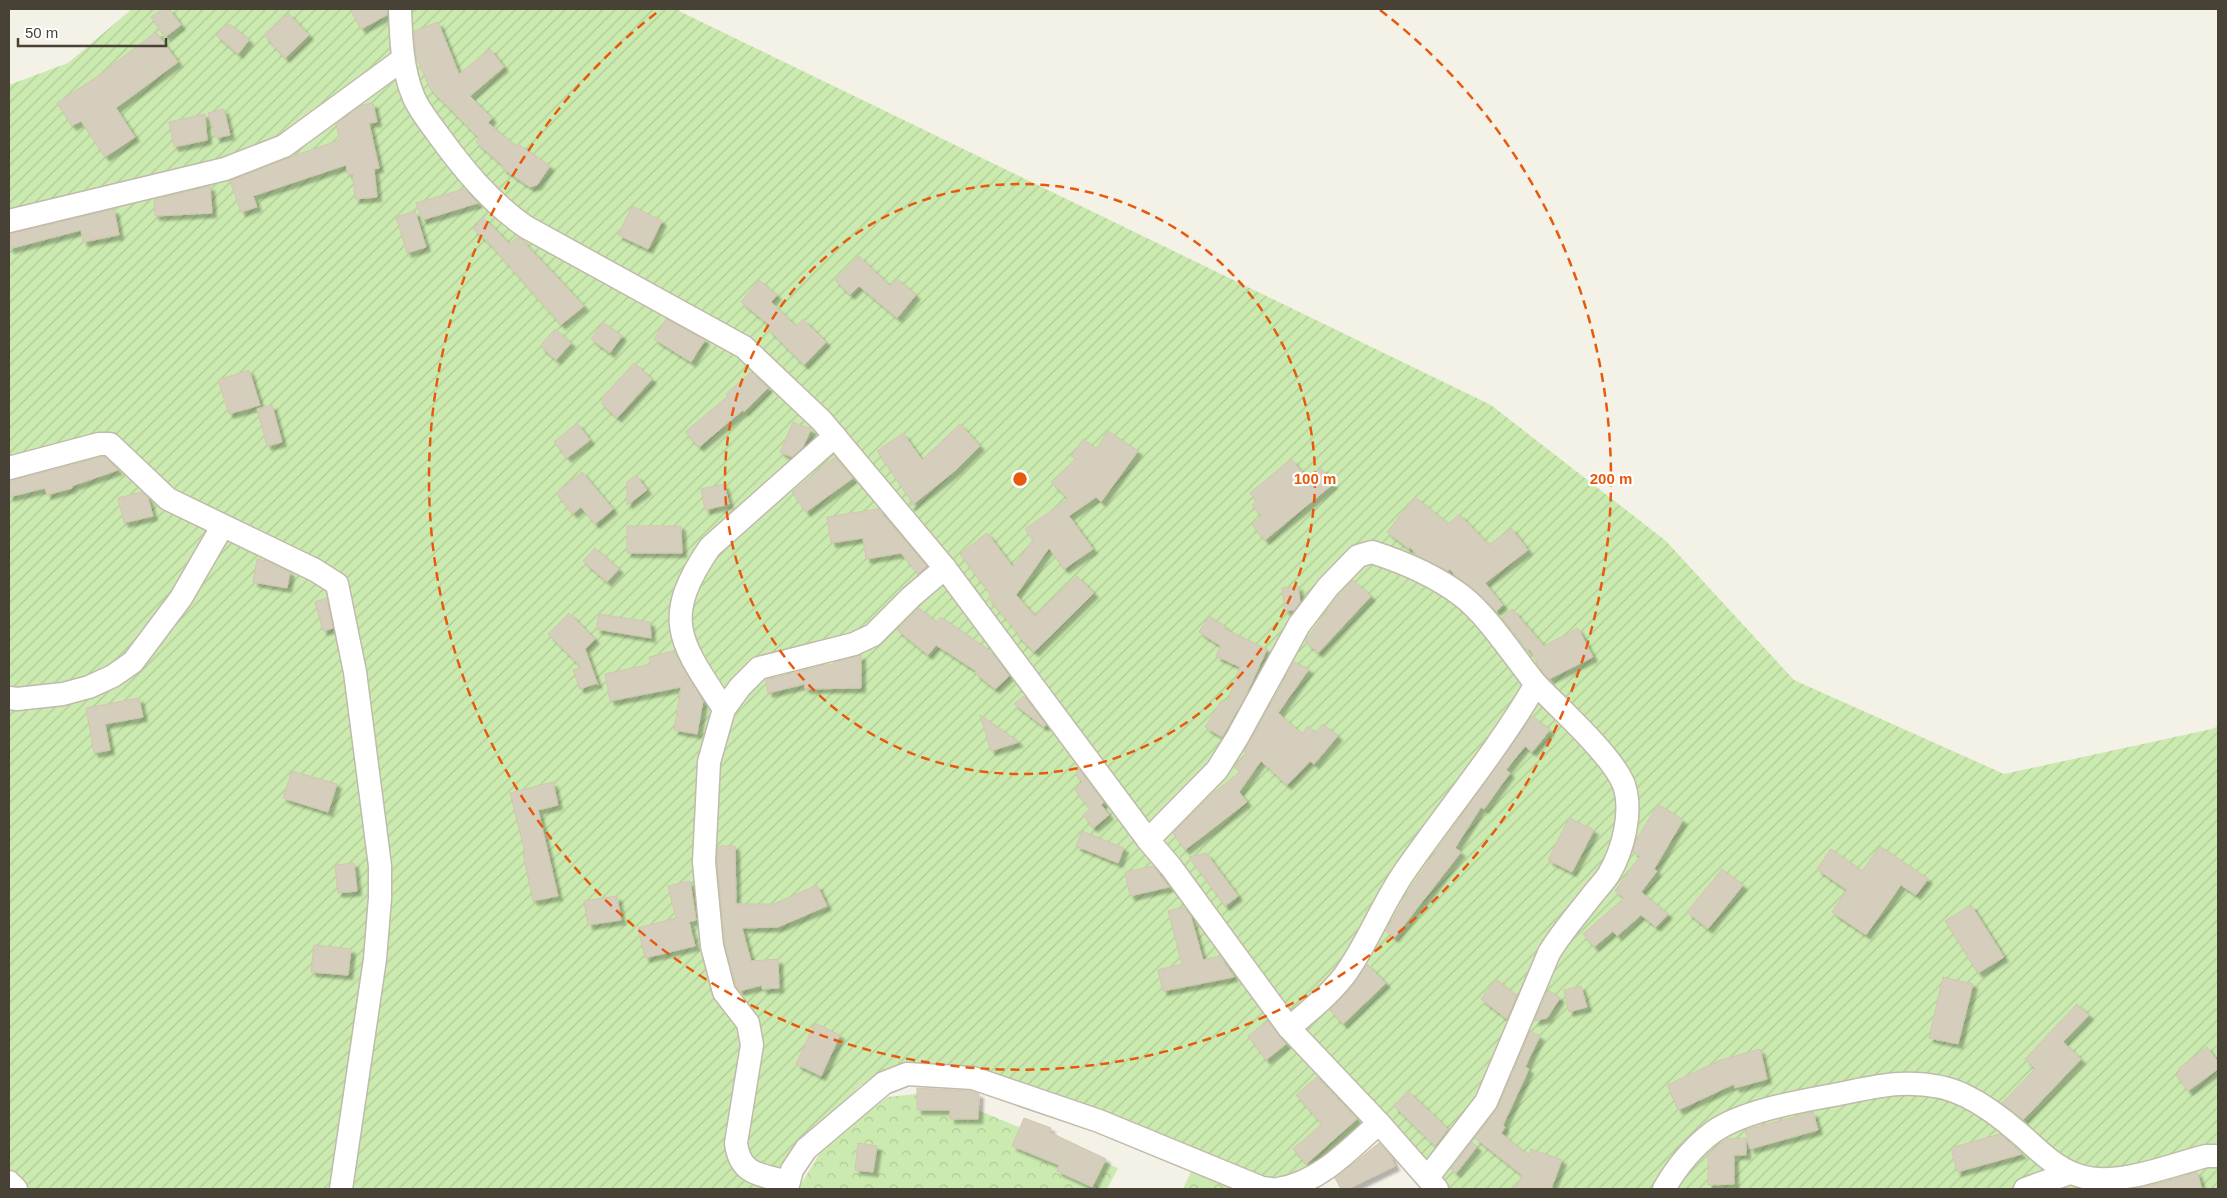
<svg xmlns="http://www.w3.org/2000/svg" width="2227" height="1198" font-family="Arial,sans-serif">
  <style>
    .forest { fill: url(#forest-crowns) }
    .garden { fill: url(#garden-furrows) }
    .building { fill: #d6cebc; stroke: #d1c6af; filter: url(#shadow) }
    .lines { fill: none; stroke-linecap: round; stroke-linejoin: round }
    .minor-casing { stroke: #c0baaa; stroke-width: 25 }
    .minor { stroke: #fff; stroke-width: 22 }
    .ring { fill: none; stroke: #e8590c; stroke-width: 2.5; stroke-dasharray: 9 6 }
    .centre { fill: #e8590c; stroke: #fff; stroke-width: 2.5 }
    .ring-label { font-size: 15px; text-anchor: middle; font-weight: bold; fill: #e8590c; stroke: #fff; stroke-width: 4.5; stroke-linejoin: round; paint-order: stroke }
  </style>
  <defs>
    <pattern id="forest-crowns" width="20" height="18" patternUnits="userSpaceOnUse" patternTransform="scale(1.25)"><rect width="20" height="18" fill="#cbeaaf"/><path d="M2 6a3 3 0 1 1 6 0M12 15a3 3 0 1 1 6 0" fill="none" stroke="#b0ca97"/></pattern>
    <pattern id="garden-furrows" width="10" height="10" patternUnits="userSpaceOnUse" patternTransform="scale(1.25)"><rect width="10" height="10" fill="#cbeaaf"/><path d="M-1 1l2-2M0 10L10 0M9 11l2-2" fill="none" stroke="#b0ca97"/></pattern>
    <filter id="shadow"><feDropShadow dx="4.5" dy="4.5" stdDeviation="1" flood-color="#0004"/></filter>
  </defs>
  <rect width="100%" height="100%" fill="#f4f1e7"/>
  <g class="forest">
    <path d="M934,1092L1118,1168L1107,1189H798L826,1143L888,1097Z"/>
    <path d="M1195,1163L1268,1189H1183Z"/>
  </g>
  <path class="garden" d="M132,9H680L679,11L1491,405L1666,541L1794,680L2004,774L2212,729L2218,726V1189H1434L1375,1115L1300,1176L1264,1184L1097,1124L898,1067L860,1086L796,1153L784,1189H9V85L68,63Z"/>
  <g class="building">
    <path d="M163,9H169L181,25L165,37L151,17Z"/>
    <path d="M350,9H387V15L361,29Z"/>
    <path d="M288,13L309,35L285,58L264,35Z"/>
    <path d="M438,22L459,74L490,49L504,67L470,96L492,118L488,123L516,146L518,144L550,166L537,185L530,187L502,168L503,166L476,142L479,138L430,89L416,56L414,31Z"/>
    <path d="M225,25H231L249,40L238,54L216,35Z"/>
    <path d="M156,32L178,62L116,108L135,137L105,157L81,121L72,126L57,103L95,78Z"/>
    <path d="M373,103L377,122L369,123L379,168L374,169L377,197L355,199L353,174L348,175L346,165L253,196L257,207L241,212L230,181L293,156L340,140L336,124L362,105Z"/>
    <path d="M224,109L230,135L216,138L208,113Z"/>
    <path d="M205,114L207,140L174,147L169,122Z"/>
    <path d="M210,186L212,213L155,216L154,200Z"/>
    <path d="M464,189L478,203L422,220L416,203Z"/>
    <path d="M632,206L662,221L648,249L618,235Z"/>
    <path d="M114,209L119,235L83,242L81,230L9,249V234Z"/>
    <path d="M415,211L426,247L407,253L396,217Z"/>
    <path d="M483,217L510,244L517,237L522,240L584,306L561,325L489,243L473,229Z"/>
    <path d="M859,256L890,286L896,278L916,295L897,318L859,286L850,295L835,280Z"/>
    <path d="M759,280L777,295L771,302L796,326L803,319L826,342L804,365L767,328L769,325L741,302Z"/>
    <path d="M666,319L705,340L691,362L654,339Z"/>
    <path d="M603,322L622,336L610,353L591,339Z"/>
    <path d="M555,329L571,343L556,360L540,346Z"/>
    <path d="M634,363L652,379L617,418L602,404V398Z"/>
    <path d="M249,370L260,405L229,414L218,380Z"/>
    <path d="M751,372L768,388L744,412L743,410L699,447L685,432L728,396L726,394Z"/>
    <path d="M272,405L282,442L267,446L257,409Z"/>
    <path d="M793,422L811,429L803,447L792,457L780,452Z"/>
    <path d="M577,423L590,440L567,458L554,442Z"/>
    <path d="M960,424L980,446L956,470L911,506L909,504L913,503L877,451L903,433L922,460Z"/>
    <path d="M1108,431L1138,451L1101,502L1096,497L1069,516L1093,549L1064,569L1049,548L1016,595L1035,616L1077,576L1094,593L1034,652L1016,634L1018,633L988,598L991,595L960,554L987,533L1013,567L1033,540L1025,529L1068,499L1051,482L1075,459L1071,456L1083,439L1096,449Z"/>
    <path d="M101,457H105L118,470L72,486V488L47,495L45,488L9,497V481Z"/>
    <path d="M835,457L853,478L806,512L792,492Z"/>
    <path d="M1291,459L1308,479L1321,468L1333,484L1265,540L1252,525L1262,517L1252,505L1256,501L1250,493Z"/>
    <path d="M582,472L613,509L595,524L581,507L573,514L556,493Z"/>
    <path d="M636,475L647,490L627,505V482Z"/>
    <path d="M724,484L729,504L705,510L701,489Z"/>
    <path d="M142,492L148,498L153,516L124,523L118,498Z"/>
    <path d="M1415,497L1449,524L1459,514L1489,545L1511,528L1528,550L1485,583L1503,605L1496,611L1480,595L1455,575L1450,569L1448,571L1418,556L1410,547L1409,549L1387,532Z"/>
    <path d="M878,509L927,566L918,574L901,553L866,559L863,538L831,543L827,517Z"/>
    <path d="M627,526H681L682,553H627Z"/>
    <path d="M595,548L619,569L607,582L583,561Z"/>
    <path d="M257,559L266,561L290,572L287,588L253,582Z"/>
    <path d="M1353,580L1371,596L1318,653L1305,641L1338,596Z"/>
    <path d="M1298,586L1300,602L1294,610L1285,611L1282,588Z"/>
    <path d="M327,598L333,628L323,631L315,602Z"/>
    <path d="M919,608L937,622L941,617L983,646L994,655L1009,676L995,689L975,673L976,671L936,645L928,655L897,630Z"/>
    <path d="M1512,609L1544,646L1578,628L1593,657L1549,679L1539,667L1530,649L1528,651L1502,618Z"/>
    <path d="M569,613L595,639L585,649L598,685L597,683L580,689L573,670L581,667L548,634Z"/>
    <path d="M599,614L650,622L651,638L596,629Z"/>
    <path d="M1209,616L1226,627L1225,629L1267,649L1245,697L1222,737L1205,727L1222,700L1227,703L1240,667L1216,656L1221,646L1199,632Z"/>
    <path d="M674,651L703,701L697,734L674,730L681,687L610,701L605,674L651,664L649,657Z"/>
    <path d="M861,655V688L805,689V684L768,693L766,680L825,665H833V663Z"/>
    <path d="M1294,662L1309,669L1278,713L1302,734L1308,726L1315,733L1323,724L1338,736L1314,764L1310,761L1287,785L1261,761L1239,792L1247,802L1185,850L1173,833L1211,795L1240,772L1235,768L1246,753L1244,752Z"/>
    <path d="M1024,696L1046,725L1044,727L1014,704Z"/>
    <path d="M139,698L143,717L105,724L110,750L94,753L86,708Z"/>
    <path d="M980,715L1019,742L991,751Z"/>
    <path d="M1532,716L1550,730L1532,752L1525,746L1506,770L1510,773L1484,809L1481,807L1455,848L1461,852L1394,938L1386,931L1408,891Z"/>
    <path d="M1079,769L1104,802L1101,805L1109,815L1093,828L1083,815L1090,809L1075,790L1082,782L1075,774Z"/>
    <path d="M292,771L337,784L328,812L283,798Z"/>
    <path d="M553,782L558,805L538,810L558,896L533,901L523,853L525,852L510,793Z"/>
    <path d="M1658,804L1683,820L1654,869L1657,871L1641,892L1668,914L1656,927L1641,915L1617,936L1613,931L1594,947L1583,934L1624,898L1615,891L1640,856L1633,852L1636,840Z"/>
    <path d="M1569,818L1594,830L1572,872L1548,860Z"/>
    <path d="M1082,831L1124,848L1118,863L1076,846Z"/>
    <path d="M718,846H735L736,904H774L817,885L827,906L778,927L742,928L751,961L778,959L779,988L762,989V985L740,991L736,986L725,944L717,862Z"/>
    <path d="M1880,846L1928,879L1916,895L1901,885L1866,935L1832,912L1847,890L1817,869L1831,849L1862,871Z"/>
    <path d="M1206,853L1238,896L1225,906L1189,857Z"/>
    <path d="M354,863L357,891L338,893L335,865Z"/>
    <path d="M1153,866L1169,887L1130,896L1125,872Z"/>
    <path d="M1722,869L1743,885L1708,929L1687,912Z"/>
    <path d="M690,881L696,920L689,922L695,946L645,958L638,928L676,918L668,886Z"/>
    <path d="M617,896L621,920L588,925L584,901Z"/>
    <path d="M1971,905L2004,957L1978,973L1945,921Z"/>
    <path d="M1184,907L1191,917L1203,960L1220,956L1234,977L1163,991L1158,970L1182,964L1168,911Z"/>
    <path d="M314,945L351,949L348,975L311,972Z"/>
    <path d="M1367,964L1386,983L1343,1024L1330,1010L1354,984Z"/>
    <path d="M1943,977L1973,984L1958,1044L1929,1038Z"/>
    <path d="M1496,979L1517,996L1507,1019L1481,999Z"/>
    <path d="M1581,986L1587,1007L1569,1012L1564,990Z"/>
    <path d="M1548,990L1560,998L1547,1018L1534,1021Z"/>
    <path d="M2077,1004L2089,1015L2063,1042L2081,1059L2023,1120L2002,1103L2035,1069L2025,1059Z"/>
    <path d="M1268,1021L1286,1044L1266,1060L1248,1036Z"/>
    <path d="M815,1023L840,1035L821,1076L796,1064Z"/>
    <path d="M1530,1031L1540,1036L1525,1067L1529,1069L1503,1125L1505,1127L1501,1133L1529,1156L1531,1149L1562,1160L1551,1189H1514L1523,1176L1475,1138L1498,1107Z"/>
    <path d="M2207,1047L2218,1062V1069L2188,1091L2176,1075L2180,1071L2178,1069Z"/>
    <path d="M1760,1049L1767,1079L1735,1088L1734,1084L1678,1110L1667,1085L1721,1060Z"/>
    <path d="M1317,1077L1357,1119L1306,1164L1293,1149L1322,1124L1296,1095Z"/>
    <path d="M917,1088L970,1091L979,1094L978,1119H950V1110H917Z"/>
    <path d="M1408,1091L1448,1129L1435,1146L1394,1106Z"/>
    <path d="M1813,1112L1818,1130L1750,1149L1745,1130Z"/>
    <path d="M1024,1118L1051,1128L1049,1132L1106,1159L1092,1187L1057,1171L1059,1165L1012,1146Z"/>
    <path d="M2000,1134L2022,1154L1957,1172L1951,1148Z"/>
    <path d="M1746,1138V1155H1734V1184L1708,1185V1154L1727,1139Z"/>
    <path d="M1472,1142L1477,1147L1456,1173L1451,1169Z"/>
    <path d="M858,1143L877,1146L873,1172L855,1170Z"/>
    <path d="M1379,1143L1390,1155L1395,1166L1348,1189H1341L1335,1178Z"/>
    <path d="M2197,1172L2202,1189H2133L2165,1182Z"/>
  </g>
  <g class="lines">
    <g class="minor-casing">
      <g id="minor">
        <path d="M400,9C401,39 402,70 414,98C420,111 429,122 437,133C463,169 490,202 526,227L744,347L822,421L945,568L1148,840L1171,867L1289,1028L1379,1123L1437,1189"/>
        <path d="M9,221L225,169L284,146L403,59"/>
        <path d="M9,468L99,444H110L168,499L315,570L337,584L355,672L380,866V898L375,959L341,1189"/>
        <path d="M9,698L17,699L63,694L89,687L113,676L133,662L181,598L222,527"/>
        <path d="M724,709C680,642 660,620 710,547L835,436"/>
        <path d="M1148,840L1217,770L1237,738L1299,625L1328,587L1358,556L1372,552C1403,562 1436,576 1462,596C1488,616 1514,657 1536,684C1498,750 1448,809 1405,871C1382,904 1368,943 1344,976C1328,996 1308,1012 1289,1028"/>
        <path d="M1428,1177L1486,1102L1549,953C1561,933 1576,916 1590,898C1596,890 1604,882 1609,874C1623,850 1633,812 1624,785C1613,756 1559,708 1536,684"/>
        <path d="M9,1182L16,1189"/>
        <path d="M788,1182C761,1174 740,1176 736,1143L752,1045L748,1023L724,992L712,946L704,862L709,762L724,709L740,687L759,668L854,644L873,635L911,597L945,568"/>
        <path d="M787,1189L792,1170L806,1149L884,1083L907,1074L973,1078L1099,1121L1262,1188L1271,1189"/>
        <path d="M1278,1189C1319,1183 1350,1149 1379,1123"/>
        <path d="M1664,1189C1676,1168 1693,1147 1713,1132C1744,1110 1802,1101 1839,1094C1859,1090 1879,1085 1899,1084C1921,1083 1946,1086 1966,1096C1984,1105 2003,1119 2019,1133C2039,1150 2057,1171 2084,1177C2119,1186 2171,1165 2206,1156H2218"/>
        <path d="M2025,1189L2070,1173"/>
      </g>
    </g>
    <use href="#minor" class="minor"/>
  </g>
  <g class="ring">
    <circle cx="1020" cy="479" r="295"/>
    <path d="M1380 10A591 591 0 1 1 660 10"/>
  </g>
  <circle cx="1020" cy="479" r="8" class="centre"/>
  <g class="ring-label">
    <text x="1315" y="484">100 m</text>
    <text x="1611" y="484">200 m</text>
  </g>
  <rect width="2227" height="1198" fill="none" stroke="#484236" stroke-width="20"/>
  <path d="M18 38v8h148v-8" fill="none" stroke="#484236" stroke-width="2.5"/>
  <text x="25" y="38" font-size="15" fill="#484236" stroke="#ffffff" stroke-width="4" paint-order="stroke">50 m</text>
</svg>
